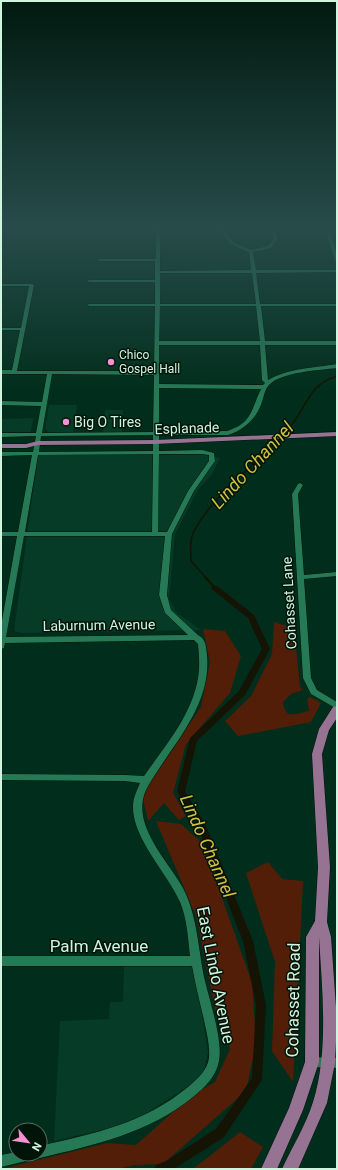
<svg xmlns="http://www.w3.org/2000/svg" width="338" height="1170" font-family="Roboto,sans-serif">
  <style>
    .built { fill: #063b27 }
    .green { fill: #521e08 }
    .lines { fill: none; stroke-linecap: round; stroke-linejoin: round }
    .stream-far1 { stroke: #151303; stroke-width: 1.5 }
    .stream { stroke: #151303; stroke-width: 2.5 }
    .canal { fill: #151303; fill-rule: evenodd }
    .minor-casing { stroke: #001409; stroke-width: 1 }
    .major-casing { stroke: #001409; stroke-width: 1 }
    .minor { fill: #267955; fill-rule: evenodd }
    .major { fill: #967293; fill-rule: evenodd }
    .poi-dot { fill: #f491d3; stroke: #001409; stroke-width: 1.5 }
    .labels { text-anchor: middle; dominant-baseline: central; stroke-width: 3; stroke-linejoin: round; paint-order: stroke }
    .far-poi-label { font-size: 12px; fill: #cff5e0; stroke: #001409; text-anchor: start }
    .poi-label { font-size: 14px; fill: #cff5e0; stroke: #001409; text-anchor: start }
    .street-label { font-size: 14px; fill: #cff5e0; stroke: #001409 }
    .near-street-label { font-size: 17px; fill: #cff5e0; stroke: #001409 }
    .near-water-label { font-size: 18px; font-style: italic; fill: #d3c03e; stroke: #001409 }
  </style>
  <rect width="100%" height="100%" fill="#012e1c"/>
  <g class="built">
    <path d="M49,405H77L73,432H49L45,429Z"/>
    <path d="M105,410H123L122,432H103Z"/>
    <path d="M33,418L31,432H1V419Z"/>
    <path d="M194,453L220,458L212,474L198,490L175,534L169,599L176,612L201,630L22,633L14,631L38,455Z"/>
    <path d="M124,966H194L208,1052L203,1076L132,1123L54,1141L60,1021L109,1019L110,1002H123Z"/>
  </g>
  <g class="green">
    <path d="M274,622L294,628L300,687L303,690L291,694L283,702C285,721 296,713 309,711L307,699L310,697L321,703L311,722L238,736L225,721L251,696L272,654Z"/>
    <path d="M203,629L225,631L241,656L230,693L186,744L173,793L186,816L179,820L164,803L148,821L142,795L201,707L210,662Z"/>
    <path d="M156,821L181,824L203,844L252,983L256,1043L246,1091L163,1164L135,1165L117,1169H2L107,1143L136,1145L192,1095L215,1082L230,1049L215,1010L196,916Z"/>
    <path d="M268,862L282,879L303,881L293,1082L272,1051L275,962L246,873Z"/>
    <path d="M240,1132L263,1147L251,1169H193Z"/>
  </g>
  <g class="lines">
    <path class="stream-far1" d="M207,579L191,561C191,551 189,540 194,531C218,487 263,462 293,423C309,402 309,385 337,376"/>
    <path class="stream" d="M206,578L215,588"/>
    <path class="canal" d="M213,586H217L254,615L270,649L245,695L197,741L185,791L206,826L253,941L266,1005L262,1080L224,1137L174,1169H154L156,1165L166,1161L216,1129L252,1078L256,1005L243,941L198,827L177,791L190,738L239,691L262,649L248,618L213,590L211,588Z"/>
    <g class="minor-casing">
      <g id="minor">
        <path d="M156,228H160V271L251,270L249,252C235,247 225,242 220,228H224L226,233L231,240L239,245L251,250L268,246L274,238L270,230L273,229L278,238L271,248L253,252L256,270H337V272L256,273L260,304H337V306H261L265,341H337V345H265L268,380C289,368 314,368 337,364V368C320,370 281,372 269,385C265,389 264,396 262,402C257,418 244,430 228,435H159V451L202,450L214,453L215,461L194,491L172,534L167,595L171,610L198,635C206,639 206,646 207,655C212,707 170,747 147,788C129,823 167,859 183,888C198,917 198,950 205,981C210,1002 223,1041 219,1061C216,1077 205,1087 193,1097C149,1133 94,1145 40,1158L35,1155L34,1158L30,1160L1,1167V1155L16,1152V1154H40V1146C95,1133 143,1124 188,1087C197,1079 207,1071 209,1058C210,1044 206,1030 203,1016C199,999 195,983 192,966H1V956H190C188,938 187,919 180,902C167,873 132,838 133,806C133,798 137,790 140,783L125,781L1,780V774L125,775L144,776C165,746 192,715 198,678C200,666 199,655 198,644L194,640L5,643L4,648L1,649V626L17,536H1V532H18L32,455L1,456V452H33L36,436L1,437V433H36L41,406L1,405V401L42,402L47,374H1V370H12L20,330H1V328H21L29,286H1V284H32L34,285L17,371H154L155,306H89L87,305L89,304H155V282H89L87,281L89,280H155V261H100L98,260L100,259H156ZM160,273H252L256,304H160ZM160,306H256L260,341H159ZM159,345H260L262,380L265,383L263,385L159,384ZM52,374L154,375L153,432L42,433ZM159,388L261,389C251,409 253,423 227,431L159,432ZM153,435V451L39,452L41,436ZM153,454L152,532H25L38,455ZM159,454H202L209,455V461L188,491L167,532H158ZM24,536H165L159,595L165,613L188,635L6,637Z"/>
        <path d="M325,228H329L337,254V262L335,261Z"/>
        <path d="M300,483L303,485L298,494L304,575L337,572V576L304,579L311,678L317,690L337,702V709L311,694L303,678L292,494L298,484Z"/>
        <path d="M312,1057L337,1058V1068L312,1067L308,1066L307,1062L308,1058Z"/>
      </g>
    </g>
    <g class="major-casing">
      <g id="major">
        <path d="M337,432V436L155,444L38,445L26,448H1V444H26L38,441L155,440Z"/>
        <path d="M337,706V718L329,730L322,754L330,867L327,922L331,937L337,1021L335,1063L327,1103L298,1169H282C292,1147 306,1125 313,1102C329,1051 322,990 319,937V1062L303,1110L277,1169H261L289,1108L305,1062L306,937L315,921L318,867L312,754L319,729L333,707Z"/>
      </g>
    </g>
    <use href="#minor" class="minor"/>
    <use href="#major" class="major"/>
  </g>
  <linearGradient id="sky" x2="0" y2="1"><stop stop-color="#01190f"/><stop offset="0.58" stop-color="#274c4b"/><stop offset="1" stop-color="#274c4b" stop-opacity="0"/></linearGradient>
  <rect width="338" height="392" fill="url(#sky)"/>
  <g class="poi-dot">
    <circle cx="111" cy="362" r="4"/>
    <circle cx="66" cy="422" r="4"/>
  </g>
  <g class="labels">
    <g class="far-poi-label">
      <text x="119" y="355">Chico<tspan x="119" dy="14">Gospel Hall</tspan></text>
    </g>
    <g class="poi-label">
      <text x="74" y="422">Big O Tires</text>
    </g>
    <g class="street-label">
      <text transform="translate(187 428) rotate(-2)">Esplanade</text>
      <text transform="translate(289 603) rotate(-93)">Cohasset Lane</text>
      <text transform="translate(99 625) rotate(-1)">Laburnum Avenue</text>
    </g>
    <g class="near-street-label">
      <text x="99" y="946">Palm Avenue</text>
      <text transform="translate(216 975) rotate(79)">East Lindo Avenue</text>
      <text transform="translate(293 1000) rotate(-89)">Cohasset Road</text>
    </g>
    <g class="near-water-label">
      <text transform="translate(252 465) rotate(-47)">Lindo Channel</text>
      <text transform="translate(208 846) rotate(66)">Lindo Channel</text>
    </g>
  </g>
  <rect width="338" height="1170" fill="none" stroke="#cff5e0" stroke-width="4"/>
  <g transform="translate(28 1142) rotate(119)"><circle r="19" fill="#001409" stroke="#536e5f"/>
  <path d="M0-3L7 15L0 10L-7 15Z" fill="#f491d3"/>
  <text y="-6" font-size="11" font-weight="bold" text-anchor="middle" fill="#cff5e0">N</text>
  </g>
</svg>
